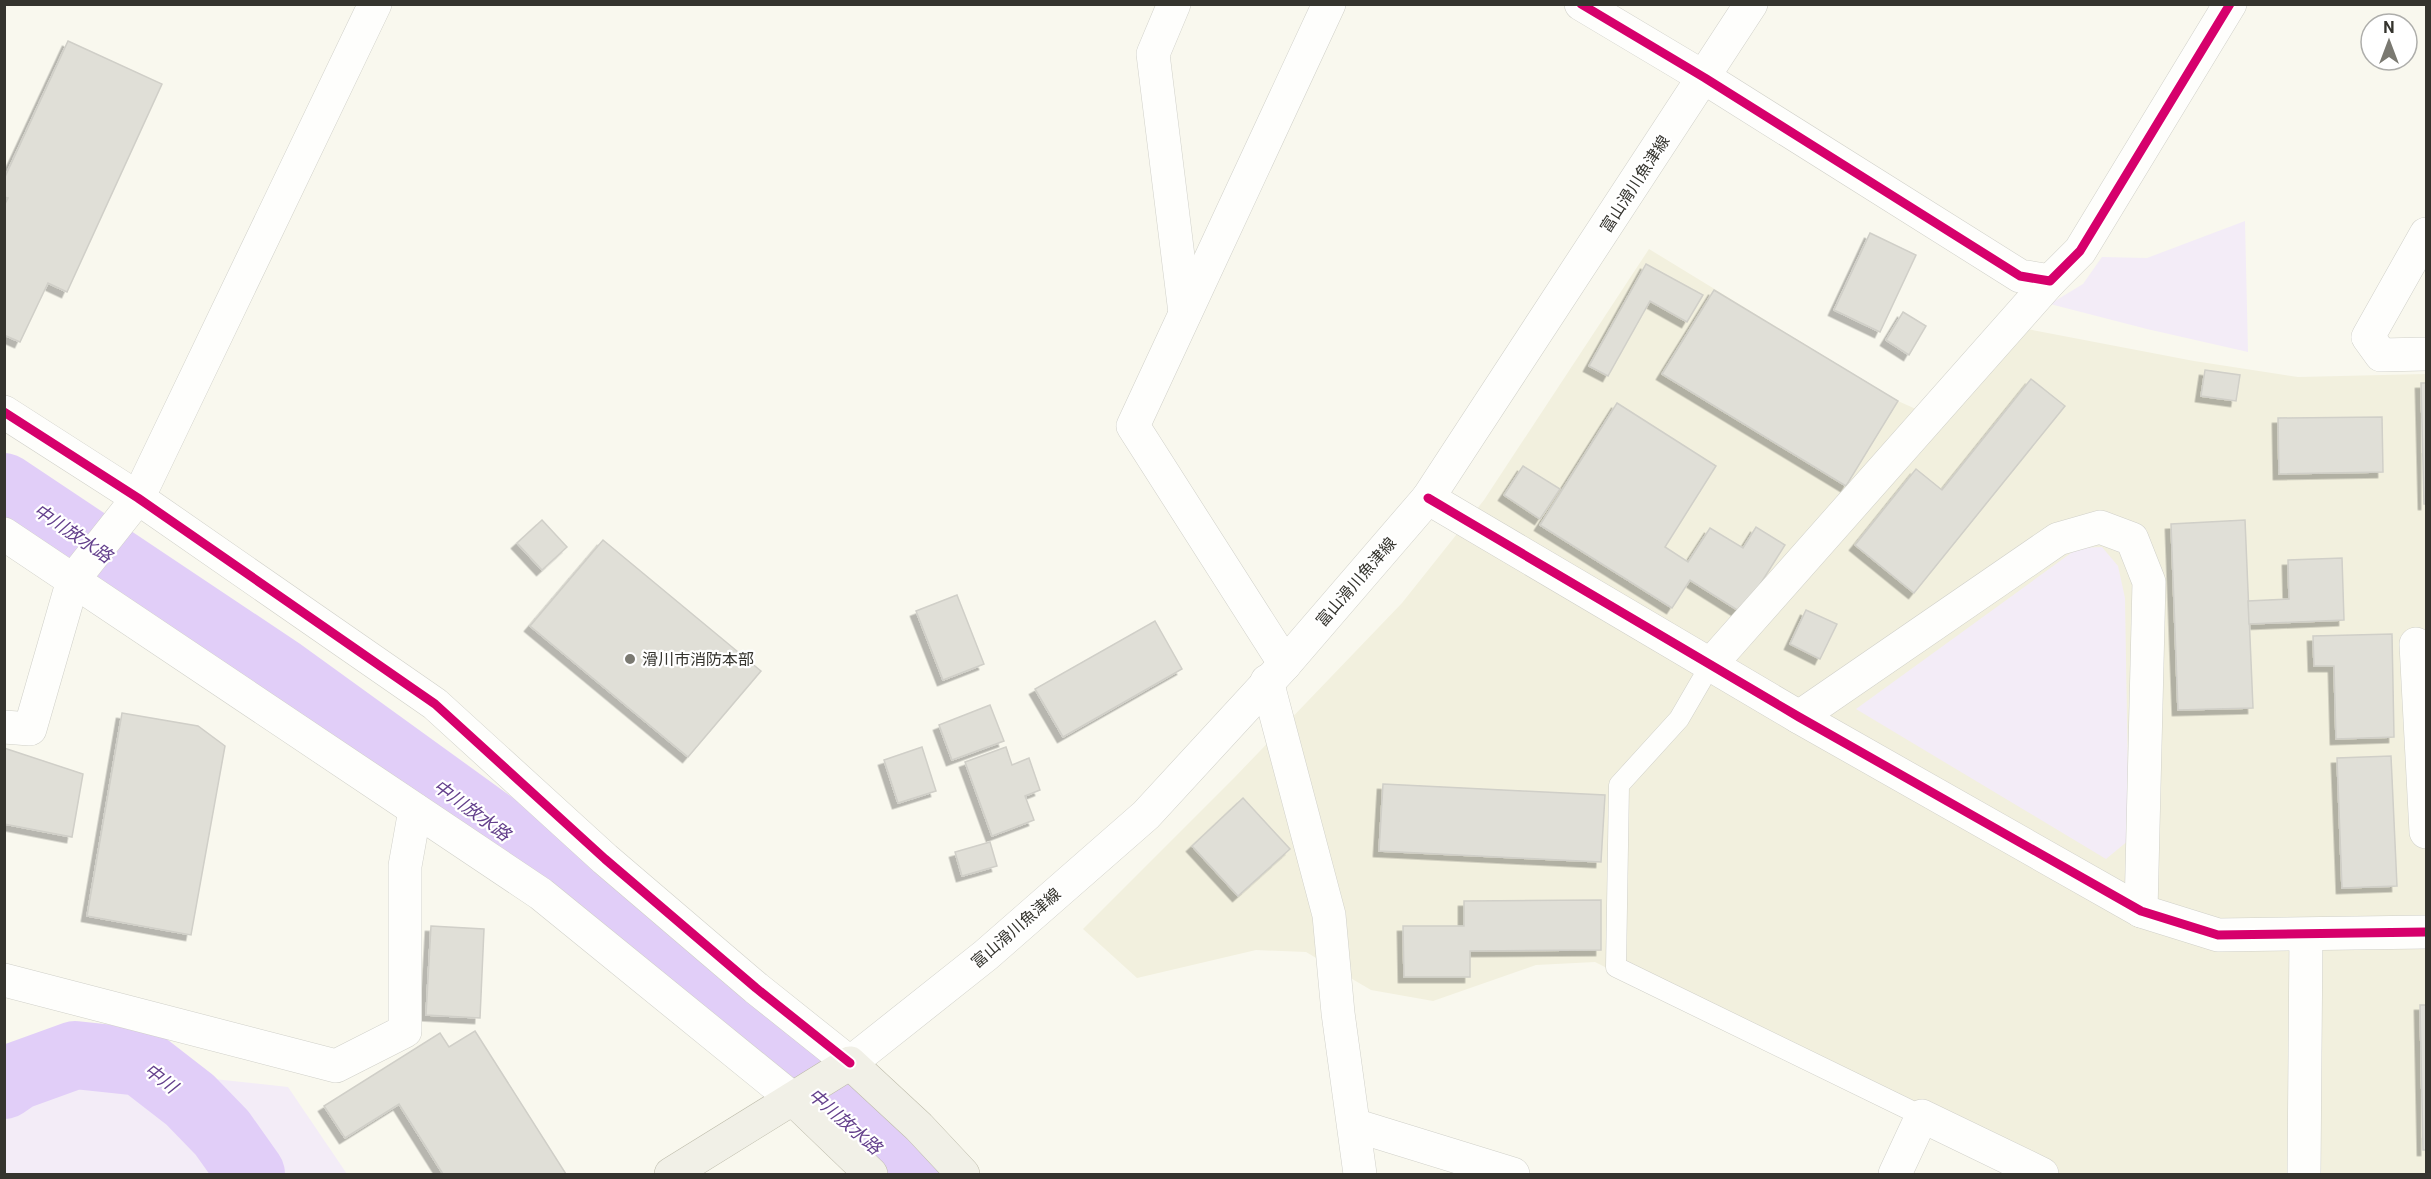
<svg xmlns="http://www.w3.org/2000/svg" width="2431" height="1179" font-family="Roboto,'Noto Sans JP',sans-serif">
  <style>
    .built { fill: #f2f0de }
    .green { fill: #f3ecf7 }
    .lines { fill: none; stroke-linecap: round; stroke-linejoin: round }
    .river { stroke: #e1cef8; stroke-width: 68 }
    .building { fill: #e0dfd7; stroke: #d0cfc8; stroke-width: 1.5; filter: url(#shadow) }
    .lane-casing { stroke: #d0d0c9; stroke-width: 21 }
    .street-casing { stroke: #d0d0c9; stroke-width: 34 }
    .secondary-casing { stroke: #d0d0c9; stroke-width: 34 }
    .primary-casing { stroke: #bebcab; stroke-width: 34 }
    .lane { stroke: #fefefc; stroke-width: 20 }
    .street { stroke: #fefefc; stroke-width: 33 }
    .secondary { stroke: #fefefc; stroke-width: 33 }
    .primary { stroke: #f1f0e7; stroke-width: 33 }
    .cycleway-casing { stroke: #fff; stroke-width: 13 }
    .cycleway { stroke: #d6006c; stroke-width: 9 }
    .poi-dot { fill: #7a7971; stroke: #fff; stroke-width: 2 }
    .labels { text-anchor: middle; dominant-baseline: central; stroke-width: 4.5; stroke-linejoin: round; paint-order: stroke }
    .street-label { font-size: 16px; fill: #35342e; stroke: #fff }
    .poi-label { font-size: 16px; fill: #35342e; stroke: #fff; text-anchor: start }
    .water-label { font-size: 18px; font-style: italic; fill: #64408c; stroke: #fff }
  </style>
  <defs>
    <filter id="shadow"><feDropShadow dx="-5.5" dy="5.5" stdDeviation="0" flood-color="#0004"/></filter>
  </defs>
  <rect width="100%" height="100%" fill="#f9f8ee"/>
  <path class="built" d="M1649,249L1898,401L1938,419L2017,327L2194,361L2298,377L2426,374V1174H2013L1595,962L1536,965L1433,1001L1371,990L1306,952L1256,950L1137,978L1083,929L1234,778L1402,603L1484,500Z"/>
  <g class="green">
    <path d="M2245,221L2248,352L2147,329L2050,304L2083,284L2102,257L2147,258Z"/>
    <path d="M2102,547L2118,566L2125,598L2129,840L2106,859L1856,709L2078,548Z"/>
    <path d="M19,1058L288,1087L347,1174H5V1061Z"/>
  </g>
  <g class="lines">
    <g class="river">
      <path d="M4,487L281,672L567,879L908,1174"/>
      <path d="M4,1085L17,1076L75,1055L141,1062L190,1100L222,1133L251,1174"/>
    </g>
  </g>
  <g class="building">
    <path d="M68,41L162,84L67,292L48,283L20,342L4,335V206L8,198L4,197V179Z"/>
    <path d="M1870,233L1916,255L1880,332L1834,310Z"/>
    <path d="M1646,264L1703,295L1687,322L1650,301L1608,376L1589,366Z"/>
    <path d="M1714,290L1898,401L1846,486L1662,374Z"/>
    <path d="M1903,312L1926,326L1909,355L1886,340Z"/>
    <path d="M2205,370L2240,375L2236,401L2201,396Z"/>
    <path d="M2031,379L2065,406L1914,593L1855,545L1916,469L1942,490Z"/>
    <path d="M2421,383H2426V504H2424Z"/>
    <path d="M1617,403L1716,466L1665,547L1688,562L1710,528L1743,548L1756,527L1785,545L1742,613L1690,580L1672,608L1540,525Z"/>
    <path d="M2382,417L2383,472L2279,474L2278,418Z"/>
    <path d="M1523,466L1560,489L1540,519L1504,495Z"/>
    <path d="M542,520L567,547L542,570L517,543Z"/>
    <path d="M2245,520L2253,708L2178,710L2171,524Z"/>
    <path d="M603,540L761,671L688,757L530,626Z"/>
    <path d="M2342,558L2344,620L2249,624L2248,601L2289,599L2288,560Z"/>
    <path d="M957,595L984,664L943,680L916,611Z"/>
    <path d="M1806,610L1837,624L1820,659L1790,644Z"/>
    <path d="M1155,621L1182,669L1063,737L1035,689Z"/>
    <path d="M2392,634L2394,737L2336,739L2334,666H2314L2313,636Z"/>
    <path d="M990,705L1004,741L952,760L939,725Z"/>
    <path d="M122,713L198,726L225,746L191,935L87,916Z"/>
    <path d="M922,747L936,791L898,803L884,760Z"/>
    <path d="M1006,747L1012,765L1029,758L1040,790L1025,796L1034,820L992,836L965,762Z"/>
    <path d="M4,748L83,774L72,837L4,824Z"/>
    <path d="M2391,756L2397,886L2342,888L2337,758Z"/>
    <path d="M1383,784L1605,795L1601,862L1379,851Z"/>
    <path d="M1243,798L1290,849L1238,896L1192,846Z"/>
    <path d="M990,842L997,866L962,876L955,852Z"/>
    <path d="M1601,900V950L1470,951V977H1404L1403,926H1464V901Z"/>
    <path d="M431,926L484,929L480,1018L426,1015Z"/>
    <path d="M2420,1005H2426V1150H2423Z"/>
    <path d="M475,1031L566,1174H443L399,1104L345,1138L324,1106L440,1033L449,1047Z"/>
  </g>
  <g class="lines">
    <g class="lane-casing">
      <path id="lane" d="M1711,664L1679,719L1619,785L1616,967L1922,1116"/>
    </g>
    <g class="street-casing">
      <g id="street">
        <path d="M1174,4L1153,54L1185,313"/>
        <path d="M1581,4L1705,78L2020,276L2050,281L2080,251L2230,4"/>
        <path d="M2426,234L2368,337L2381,355L2426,354"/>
        <path d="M1428,498L1799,717L2141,911L2218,935L2426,932"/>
        <path d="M2416,644L2426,832"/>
        <path d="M1285,664L1133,426L1329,4"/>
        <path d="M1711,664L2050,281"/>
        <path d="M1267,681L1329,915L1338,1013L1360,1174"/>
        <path d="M1799,717L2058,539L2100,527L2132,539L2149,582L2141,911"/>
        <path d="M4,727L30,729L73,580L138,498L375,4"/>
        <path d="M4,980L336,1066L405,1031V866L415,810"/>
        <path d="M1354,1125L1513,1174"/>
        <path d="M1895,1174L1922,1116L2042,1174"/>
        <path d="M2304,1174L2306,935"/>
      </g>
    </g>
    <g class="secondary-casing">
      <g id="secondary">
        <path d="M4,412L138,498L435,704L605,859L756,988L850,1063L986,955L1146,815L1285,664L1428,498L1751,4"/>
        <path d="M4,534L541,894L793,1099"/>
      </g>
    </g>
    <g class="primary-casing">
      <g id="primary">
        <path d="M793,1099L871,1174"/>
        <path d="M671,1174L850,1063L919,1127L963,1174"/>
      </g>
    </g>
    <use href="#lane" class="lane"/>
    <use href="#street" class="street"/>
    <use href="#secondary" class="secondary"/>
    <use href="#primary" class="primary"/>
    <g class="cycleway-casing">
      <g id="cycleway">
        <path d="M1581,4L1705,78L2020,276L2050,281L2080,251L2230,4"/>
        <path d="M4,412L138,498L435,704L605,859L756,988L850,1063"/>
        <path d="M1428,498L1799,717L2141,911L2218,935L2426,932"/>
      </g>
    </g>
    <use href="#cycleway" class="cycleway"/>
  </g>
  <circle class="poi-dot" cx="630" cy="659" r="6"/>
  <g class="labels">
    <g class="street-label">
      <text transform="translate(1635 184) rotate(-57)">富山滑川魚津線</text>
      <text transform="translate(1356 582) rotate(-49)">富山滑川魚津線</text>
      <text transform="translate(1016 928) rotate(-41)">富山滑川魚津線</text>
    </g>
    <g class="poi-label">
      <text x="642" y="659">滑川市消防本部</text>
    </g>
    <g class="water-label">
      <text transform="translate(73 533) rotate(34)">中川放水路</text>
      <text transform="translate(472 810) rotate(36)">中川放水路</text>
      <text transform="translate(161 1078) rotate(37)">中川</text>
      <text transform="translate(845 1121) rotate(41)">中川放水路</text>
    </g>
  </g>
  <rect width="2431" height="1179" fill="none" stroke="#35342e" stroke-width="12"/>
  <g transform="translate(2389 42)"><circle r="28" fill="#ffffff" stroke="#aeaeab" stroke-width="1.5"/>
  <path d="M0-4.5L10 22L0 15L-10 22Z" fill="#7a7971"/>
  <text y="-9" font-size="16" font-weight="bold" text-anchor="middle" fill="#35342e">N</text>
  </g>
</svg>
